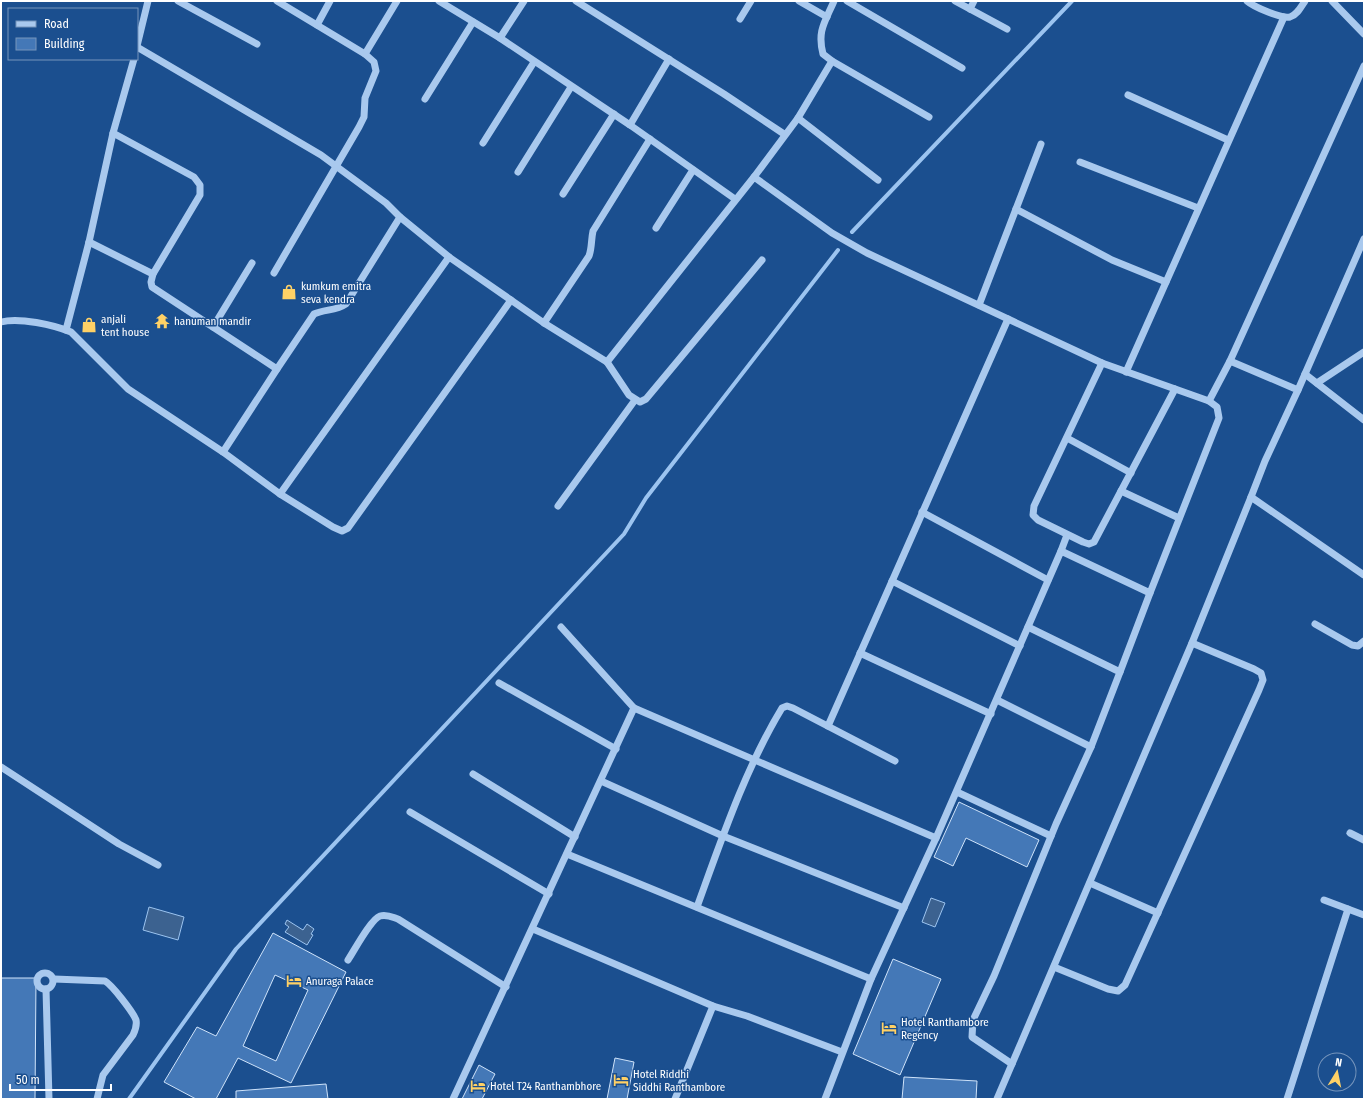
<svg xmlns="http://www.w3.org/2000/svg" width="1365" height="1100" font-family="'Fira Sans Condensed',sans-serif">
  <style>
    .water { fill: #3c6290; stroke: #9cc4f0 }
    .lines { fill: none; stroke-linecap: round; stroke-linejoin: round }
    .stream { stroke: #9cc4f0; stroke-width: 4 }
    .building { fill: #4478b7; stroke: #cfe3fa; fill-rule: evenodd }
    .minor { stroke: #a9c9ee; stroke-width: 7 }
    .labels { text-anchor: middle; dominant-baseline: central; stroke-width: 3; stroke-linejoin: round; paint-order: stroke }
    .poi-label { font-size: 11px; fill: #fff; stroke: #1b4f8f; text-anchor: start }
  </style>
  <rect width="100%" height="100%" fill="#1b4f8f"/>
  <g class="water">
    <path d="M931,898L945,903L935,927L922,922Z"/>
    <path d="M149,907L184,917L178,940L143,930Z"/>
    <path d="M287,920L303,930L307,924L314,929L311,934L313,935L307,945L285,932L289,927L285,924Z"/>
  </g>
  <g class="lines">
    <g class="stream">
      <path d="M852,232L1072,1"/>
      <path d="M129,1099L236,949L624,534L646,498L838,250"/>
    </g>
  </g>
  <g class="building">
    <path d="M959,802L1039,840L1027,867L966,838L953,866L934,857Z"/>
    <path d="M273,933L346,972L291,1083L238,1058L216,1099H196L164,1082L197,1027L216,1036ZM275,975L308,990L276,1061L243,1046Z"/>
    <path d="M893,959L941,979L900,1075L853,1054Z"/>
    <path d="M1,978H36L35,1099H1Z"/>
    <path d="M615,1058L634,1062L627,1099H607Z"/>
    <path d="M479,1065L495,1074L482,1099H462Z"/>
    <path d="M904,1077L977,1081L976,1099H902Z"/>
    <path d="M326,1084L328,1099H236V1091Z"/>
  </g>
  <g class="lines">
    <g class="minor">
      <path d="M178,1L257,44"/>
      <path d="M439,1L500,38"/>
      <path d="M524,1L500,38L630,125L735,199"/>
      <path d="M576,1L724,94L784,134"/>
      <path d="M799,1L827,17"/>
      <path d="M847,1L962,68"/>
      <path d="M955,1L1007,29"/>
      <path d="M1247,1C1254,7 1282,19 1290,17C1297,15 1301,7 1305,1"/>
      <path d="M1332,1L1364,34"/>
      <path d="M970,9L974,1"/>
      <path d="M740,19L751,1"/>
      <path d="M317,25L330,1"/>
      <path d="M137,46L148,1"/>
      <path d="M137,47L321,155L386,203L400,217"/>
      <path d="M365,54L397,1"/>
      <path d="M832,61L929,117"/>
      <path d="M1128,95L1228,140"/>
      <path d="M425,99L473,22"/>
      <path d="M798,118L878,180"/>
      <path d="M630,125L669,59"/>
      <path d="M113,133L134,59"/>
      <path d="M483,143L534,62"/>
      <path d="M1080,162L1198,208"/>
      <path d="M518,172L571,87"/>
      <path d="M754,177L798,118L832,61L823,54C817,31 825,22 834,1"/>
      <path d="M563,194L614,114"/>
      <path d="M1016,209L1112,260L1166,282"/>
      <path d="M656,228L693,170"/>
      <path d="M89,242L153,274"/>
      <path d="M274,273L359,127L364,117L365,98L376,71L374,62L365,54L277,1"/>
      <path d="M979,305L1041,144"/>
      <path d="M1,322C19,317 54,325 71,332L128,389L223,452L280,494L449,257L544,323L607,362L754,177L832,233L867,253L1102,363L1209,401L1230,361L1298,390L1265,461L1251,497"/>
      <path d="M544,323L589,256C592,248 591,240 593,231L650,139"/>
      <path d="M213,327L252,263"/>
      <path d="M66,330L89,242L113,133L194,177L200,185V195L153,274L151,282L152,287L277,369L314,314C325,309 336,311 346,304L400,217L449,257"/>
      <path d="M1230,361L1364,66"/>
      <path d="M607,362L629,395L640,402L646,399L762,260"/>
      <path d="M1102,363L1034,506L1033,515L1038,520L1083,542L1089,544L1094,542L1175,389"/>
      <path d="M1126,372L1284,17"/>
      <path d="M1305,374L1364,420"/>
      <path d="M1317,383L1364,352"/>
      <path d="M1298,390L1364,239"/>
      <path d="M1067,438L1131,473"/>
      <path d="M223,452L277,369"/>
      <path d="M1121,491L1179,518"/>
      <path d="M280,494L333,527L342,531L348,528L511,300"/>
      <path d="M558,506L635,400"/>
      <path d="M922,512L1048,580"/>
      <path d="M1061,551L1067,535"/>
      <path d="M892,581L1020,646"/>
      <path d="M1315,624L1352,645L1358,646L1364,641"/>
      <path d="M561,627L634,708"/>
      <path d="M860,653L991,714"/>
      <path d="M1120,672L1150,593"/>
      <path d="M499,683L616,749"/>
      <path d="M997,700L1091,747"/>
      <path d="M828,726L1008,319"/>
      <path d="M1,767L119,844L158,865"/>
      <path d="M473,774L575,837"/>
      <path d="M601,781L723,836L904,908"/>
      <path d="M957,792L1051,836"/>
      <path d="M410,812L549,894"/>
      <path d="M1350,833L1364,840"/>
      <path d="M936,838L1061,551L1150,593L1219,418L1217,407L1209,401"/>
      <path d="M567,854L871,979"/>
      <path d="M1090,883L1158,913"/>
      <path d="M1324,900L1364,915"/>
      <path d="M697,907C721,841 745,769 782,708L787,706L793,708L895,761"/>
      <path d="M533,929L713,1006L675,1099"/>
      <path d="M348,960C354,951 371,919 380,916C387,914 392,917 398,919L506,987"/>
      <path d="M1054,967L1108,989L1118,991L1125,985L1259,690L1263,680L1261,673L1254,669L1192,643"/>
      <circle cx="45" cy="981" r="8"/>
      <path d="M54,979L105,981C112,985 133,1012 136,1020C137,1025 135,1031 133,1035L103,1075L97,1099"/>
      <path d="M46,989L49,1099"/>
      <path d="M713,1006L747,1016L842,1052"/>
      <path d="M1012,1064L972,1037L973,1020L994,976L1056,824L1091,747L1120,672L1028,627"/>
      <path d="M453,1099L634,708L936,838L871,979L825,1099"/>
      <path d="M997,1099L1192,643L1251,497L1364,575"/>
      <path d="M1287,1099L1348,909"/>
    </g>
  </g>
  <defs>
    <g id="shop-bare" transform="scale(1.2)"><path d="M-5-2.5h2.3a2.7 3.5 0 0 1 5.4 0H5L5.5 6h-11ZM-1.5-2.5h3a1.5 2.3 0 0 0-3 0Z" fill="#ffd166" stroke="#1b4f8f" stroke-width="2.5" paint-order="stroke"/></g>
    <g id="temple-bare" transform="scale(1.2)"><path d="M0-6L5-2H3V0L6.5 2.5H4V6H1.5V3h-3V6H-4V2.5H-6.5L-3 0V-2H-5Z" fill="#ffd166" stroke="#1b4f8f" stroke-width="2.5" paint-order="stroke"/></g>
    <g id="hotel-bare" transform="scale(1.2)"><path d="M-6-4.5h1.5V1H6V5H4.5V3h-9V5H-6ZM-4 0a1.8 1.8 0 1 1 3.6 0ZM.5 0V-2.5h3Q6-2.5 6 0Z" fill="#ffd166" stroke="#1b4f8f" stroke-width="2.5" paint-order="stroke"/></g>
  </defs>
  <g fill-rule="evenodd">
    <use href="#shop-bare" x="289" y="292"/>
    <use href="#temple-bare" x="162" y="321"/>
    <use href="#shop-bare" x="89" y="325"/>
    <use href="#hotel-bare" x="294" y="981"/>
    <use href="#hotel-bare" x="889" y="1028"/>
    <use href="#hotel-bare" x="621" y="1080"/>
    <use href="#hotel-bare" x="478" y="1086"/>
  </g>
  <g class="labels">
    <g class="poi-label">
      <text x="301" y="286">kumkum emitra<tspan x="301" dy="13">seva kendra</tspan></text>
      <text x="101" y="319">anjali<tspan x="101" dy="13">tent house</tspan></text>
      <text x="174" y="321">hanuman mandir</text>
      <text x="306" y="981">Anuraga Palace</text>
      <text x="901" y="1022">Hotel Ranthambore<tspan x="901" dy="13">Regency</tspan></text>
      <text x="633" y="1074">Hotel Riddhi<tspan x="633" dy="13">Siddhi Ranthambore</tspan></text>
      <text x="490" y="1086">Hotel T24 Ranthambhore</text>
    </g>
  </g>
  <rect width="1365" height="1100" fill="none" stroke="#ffffff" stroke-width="4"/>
  <rect x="8" y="8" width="130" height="52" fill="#1b4f8f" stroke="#7695bc"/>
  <rect x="16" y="21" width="20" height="6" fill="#a9c9ee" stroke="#7695bc"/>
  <text x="44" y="28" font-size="12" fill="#ffffff">Road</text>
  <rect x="16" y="38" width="20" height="12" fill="#4478b7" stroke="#7695bc"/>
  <text x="44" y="48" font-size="12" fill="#ffffff">Building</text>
  <g transform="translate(1337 1072) rotate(10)"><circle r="19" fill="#1b4f8f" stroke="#7695bc"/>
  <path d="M0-3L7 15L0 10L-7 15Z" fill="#ffd166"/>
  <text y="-6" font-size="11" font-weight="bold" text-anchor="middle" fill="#ffffff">N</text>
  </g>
  <path d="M10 1084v6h101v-6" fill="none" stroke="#ffffff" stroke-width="2"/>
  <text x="16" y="1084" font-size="12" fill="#ffffff" stroke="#1b4f8f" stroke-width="3" paint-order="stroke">50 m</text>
</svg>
